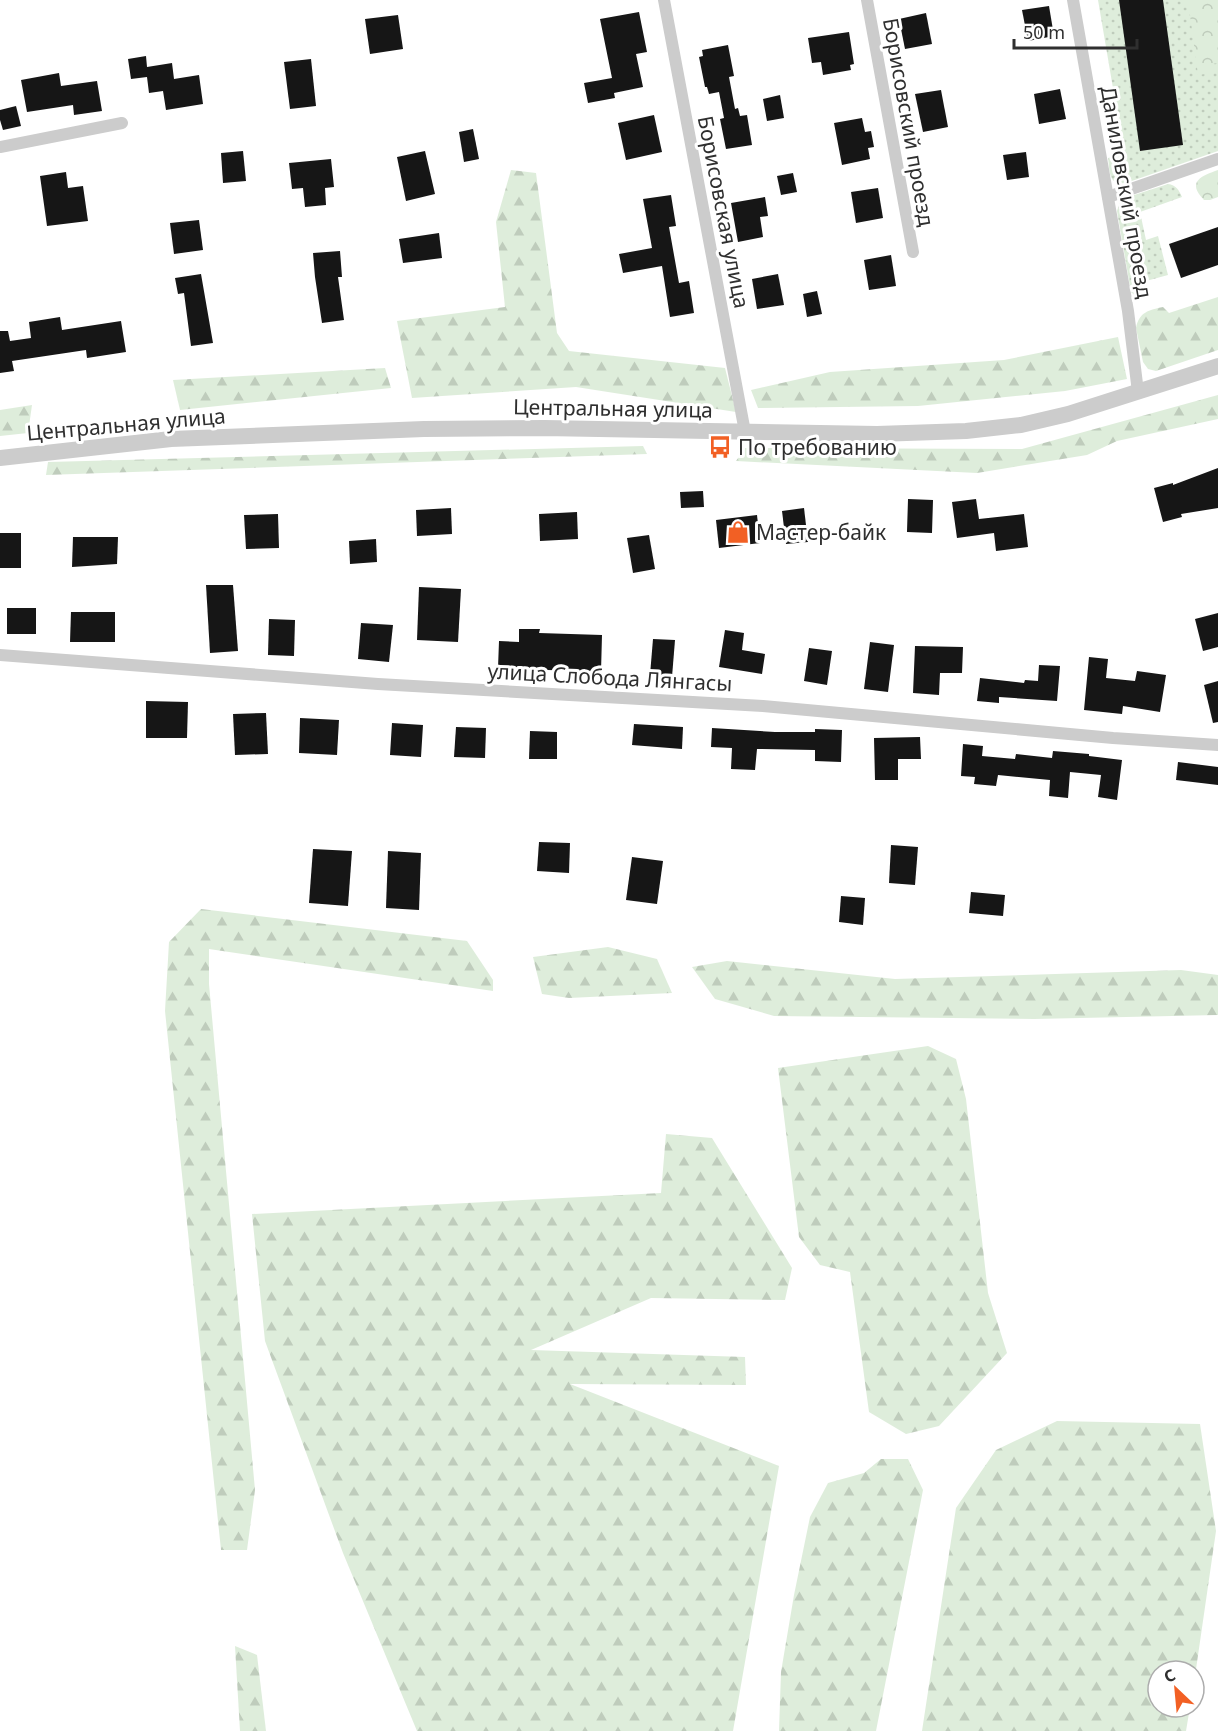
<svg xmlns="http://www.w3.org/2000/svg" width="1218" height="1731" font-family="'Noto Sans',sans-serif">
  <style>
    .grass { fill: url(#grass-dots) }
    .forest { fill: url(#forest-firs) }
    .park { fill: url(#park-crowns) }
    .building { fill: #161616 }
    .lines { fill: none; stroke-linecap: round; stroke-linejoin: round }
    .minor { stroke: #ccc; stroke-width: 12 }
    .tertiary { stroke: #ccc; stroke-width: 16 }
    .labels { text-anchor: middle; dominant-baseline: central; stroke-width: 6; stroke-linejoin: round; paint-order: stroke }
    .street-label { font-size: 21px; fill: #2f2f2f; stroke: #fff }
    .poi-label { font-size: 21px; fill: #2f2f2f; stroke: #fff; text-anchor: start }
  </style>
  <defs>
    <pattern id="grass-dots" width="8" height="8" patternUnits="userSpaceOnUse" patternTransform="scale(1.5)"><rect width="8" height="8" fill="#deeddb"/><path d="M2 2h.1M6 6h.1" fill="none" stroke="#bfccbc" stroke-width="1.8" stroke-linecap="round"/></pattern>
    <pattern id="forest-firs" width="22" height="20" patternUnits="userSpaceOnUse" patternTransform="scale(1.5)"><rect width="22" height="20" fill="#deeddb"/><path d="M5 1l3.5 6h-7zM16 11l3.5 6h-7z" fill="#bfccbc"/></pattern>
    <pattern id="park-crowns" width="20" height="18" patternUnits="userSpaceOnUse" patternTransform="scale(1.5)"><rect width="20" height="18" fill="#deeddb"/><path d="M2 6a3 3 0 1 1 6 0M12 15a3 3 0 1 1 6 0" fill="none" stroke="#bfccbc"/></pattern>
  </defs>
  <rect width="100%" height="100%" fill="#fff"/>
  <g class="grass">
    <path d="M1098,0H1218V151L1126,183C1108,186 1110,171 1108,158L1124,153Z"/>
    <path d="M1168,184C1176,185 1179,190 1182,197L1140,212L1146,240L1158,236L1168,275L1146,281L1147,293L1142,296L1137,297L1131,292L1117,211L1120,202L1125,198Z"/>
  </g>
  <g class="forest">
    <path d="M511,170L536,173L557,333L569,351L725,368L736,412L576,387L412,398L397,321L505,307L496,222Z"/>
    <path d="M1218,297V350L1156,371L1148,369L1143,362L1136,328C1139,312 1149,310 1163,307L1169,313Z"/>
    <path d="M1118,337L1127,379L1065,391L918,406L758,408L751,390L830,372L1004,360Z"/>
    <path d="M385,368L391,388L180,410L173,380Z"/>
    <path d="M1218,395V419L1117,441L1087,455L977,473L736,461L745,448L1022,449Z"/>
    <path d="M32,405L28,433L0,436V410Z"/>
    <path d="M643,446L647,454L46,475L48,462Z"/>
    <path d="M201,909L467,941L493,980V991L209,949V984L255,1490L247,1550H221L165,1011L169,942Z"/>
    <path d="M608,947L657,959L672,993L569,998L542,994L533,957Z"/>
    <path d="M727,961L895,979L1181,970L1218,975V1015L1034,1019L774,1016L715,999L692,967Z"/>
    <path d="M928,1046L956,1059L966,1099L988,1293L1007,1353L939,1426L906,1434L869,1412L850,1272L820,1265L799,1237L778,1068Z"/>
    <path d="M666,1134L712,1138L792,1268L785,1300L651,1298L531,1350L745,1357L746,1385L570,1384L779,1466L733,1731H417L343,1553L265,1341L252,1214L661,1193Z"/>
    <path d="M1057,1421L1200,1424L1216,1531L1194,1683V1671H1158V1707H1190L1186,1731H922L956,1508L996,1450Z"/>
    <path d="M881,1459H908L923,1490L876,1731H779L781,1672L794,1595L810,1517L828,1483L864,1473Z"/>
    <path d="M235,1646L257,1655L266,1731H240Z"/>
  </g>
  <g class="park">
    <path d="M1188,0H1218V63L1211,64L1212,73L1198,75Z"/>
    <path d="M1218,170V197L1210,200H1204C1186,181 1202,176 1218,170Z"/>
  </g>
  <g class="building">
    <path d="M1119,0H1163L1183,145L1140,151Z"/>
    <path d="M1049,6L1054,36L1028,41L1022,10Z"/>
    <path d="M639,12L647,52L636,54L643,87L614,93L615,98L588,103L584,83L612,78L600,19Z"/>
    <path d="M926,13L932,44L905,49L899,19Z"/>
    <path d="M398,15L403,49L370,54L365,19Z"/>
    <path d="M849,32L854,64L850,65L851,70L823,75L821,62L812,63L808,38Z"/>
    <path d="M728,45L734,76L729,77L735,109L738,108L740,116L747,115L752,145L726,149L720,119L724,118L719,92L709,94L707,87H705L699,57L703,56L702,50Z"/>
    <path d="M146,56L147,67L172,63L174,79L199,75L203,104L166,110L163,91L149,93L147,77L131,79L128,59Z"/>
    <path d="M311,59L316,106L290,109L284,62Z"/>
    <path d="M59,73L61,86L97,81L102,111L74,115L73,105L27,112L21,80Z"/>
    <path d="M1060,89L1066,119L1039,124L1034,94Z"/>
    <path d="M941,90L948,127L923,132L915,94Z"/>
    <path d="M780,95L784,118L767,121L763,99Z"/>
    <path d="M16,106L21,126L3,130L0,120V110Z"/>
    <path d="M654,115L662,152L626,160L618,123Z"/>
    <path d="M862,118L865,132L871,131L874,147L868,148L870,159L842,165L834,123Z"/>
    <path d="M473,129L479,159L464,162L459,132Z"/>
    <path d="M243,151L246,181L223,183L221,153Z"/>
    <path d="M425,151L435,194L406,201L397,157Z"/>
    <path d="M1026,152L1029,177L1007,180L1003,155Z"/>
    <path d="M331,159L334,187L325,188L326,205L305,207L303,188L292,189L289,163Z"/>
    <path d="M66,172L68,188L83,186L88,221L47,226L40,176Z"/>
    <path d="M793,173L797,192L781,195L777,176Z"/>
    <path d="M878,188L883,218L856,223L851,192Z"/>
    <path d="M671,195L676,226L669,227L679,283L689,281L694,313L670,317L662,266L623,273L619,254L652,248L643,199Z"/>
    <path d="M765,197L768,216L760,217L763,237L738,242L731,203Z"/>
    <path d="M199,220L203,250L174,254L170,223Z"/>
    <path d="M1218,227V265L1181,278L1169,244Z"/>
    <path d="M439,233L442,258L403,263L399,239Z"/>
    <path d="M340,251L342,277H338L344,320L322,323L315,277L313,253Z"/>
    <path d="M891,255L896,286L869,290L864,260Z"/>
    <path d="M201,274L213,343L191,346L184,293L178,294L175,278Z"/>
    <path d="M778,274L784,305L757,309L752,279Z"/>
    <path d="M817,291L822,314L807,317L803,294Z"/>
    <path d="M60,317L62,330L121,321L126,352L87,358L86,350L12,361L14,371L0,373V331H8L10,341L31,338L29,322Z"/>
    <path d="M1218,468V508L1181,514L1182,517L1163,522L1154,488L1173,483V485Z"/>
    <path d="M703,491L704,507L681,508L680,492Z"/>
    <path d="M908,499L933,500L932,533L907,532Z"/>
    <path d="M976,499L979,519L1024,514L1028,547L996,551L994,533L957,538L952,502Z"/>
    <path d="M451,508L452,534L417,536L416,510Z"/>
    <path d="M804,508L808,542L786,544L782,511Z"/>
    <path d="M577,512L578,539L540,541L539,514Z"/>
    <path d="M278,514L279,548L246,549L244,515Z"/>
    <path d="M757,515L760,543L719,548L716,520Z"/>
    <rect x="0" y="533" width="21" height="35"/>
    <path d="M649,535L655,569L633,573L627,538Z"/>
    <path d="M73,537H118L117,564L72,567Z"/>
    <path d="M376,539L377,562L350,564L349,541Z"/>
    <path d="M206,585H233L238,651L210,653Z"/>
    <path d="M419,587L461,589L458,642L417,640Z"/>
    <rect x="7" y="608" width="29" height="26"/>
    <path d="M71,612H115V642H70Z"/>
    <path d="M1218,613V647L1203,651L1195,619Z"/>
    <path d="M269,619L295,620L294,656L268,655Z"/>
    <path d="M361,623L393,625L389,662L358,659Z"/>
    <path d="M519,629H540L539,633L602,635L601,672L498,668L499,641L519,642Z"/>
    <path d="M725,630L744,633L742,650L765,654L762,674L719,667Z"/>
    <path d="M653,639L675,640L672,677L650,675Z"/>
    <path d="M870,642L894,645L888,692L864,689Z"/>
    <path d="M915,646L963,647L962,673H940L939,695L913,693Z"/>
    <path d="M809,648L832,651L827,685L804,681Z"/>
    <path d="M1089,657L1108,659L1106,678L1135,681L1137,671L1166,675L1160,712L1123,706L1122,714L1084,710Z"/>
    <path d="M1039,665L1060,666L1057,701L999,697V703L977,701L980,678L1024,683L1025,680L1038,681Z"/>
    <path d="M1218,681V722L1213,723L1204,685Z"/>
    <path d="M146,701L188,702L187,738H146Z"/>
    <path d="M266,713L268,754L235,755L233,714Z"/>
    <path d="M300,718L339,720L337,755L299,753Z"/>
    <path d="M392,723L423,725L421,757L390,755Z"/>
    <path d="M634,724L683,727L682,749L632,745Z"/>
    <path d="M456,727L486,728L485,758L454,757Z"/>
    <path d="M712,728L775,732H815V729L842,730L841,762L815,761V750L757,749L755,770L731,769L732,748L711,747Z"/>
    <path d="M530,731L557,732V759H529Z"/>
    <path d="M920,737L921,759H898V780H875L874,738Z"/>
    <path d="M963,744L983,746L982,756L1015,759L1016,754L1052,758L1053,751L1089,754V756L1122,760L1117,800L1098,797L1101,775L1070,772L1068,798L1049,796L1050,780L998,775L996,786L974,784L975,777L961,776Z"/>
    <path d="M1178,762L1218,767V785L1176,780Z"/>
    <path d="M539,842L570,843L569,873L537,871Z"/>
    <path d="M891,845L918,847L915,885L889,883Z"/>
    <path d="M313,849L352,851L348,906L309,903Z"/>
    <path d="M388,851L421,853L419,910L386,908Z"/>
    <path d="M632,857L663,861L657,904L626,900Z"/>
    <path d="M971,892L1005,895L1003,916L969,913Z"/>
    <path d="M841,896L865,898L863,925L839,922Z"/>
  </g>
  <g class="lines">
    <g class="minor">
      <path d="M664,0L745,432"/>
      <path d="M867,0L913,252"/>
      <path d="M1073,0L1128,311L1138,392"/>
      <path d="M0,147L122,123"/>
      <path d="M1108,197L1218,159"/>
      <path d="M0,655L378,684L763,706L1113,738L1218,745"/>
    </g>
    <path class="tertiary" d="M0,458L171,439L424,429L544,428L877,434L966,431L1021,425L1068,414L1218,366"/>
  </g>
  <defs>
    <g id="bus-bare" transform="scale(1.8)"><path d="M-5-6H5V4H4V6H2V4H-2V6H-4V4H-5ZM-3.5-4V0h7V-4ZM-3.5 1.2v1.5H-2V1.2ZM2 1.2v1.5H3.5V1.2Z" fill="#f26024" stroke="#fff" stroke-width="2.5" paint-order="stroke"/></g>
    <g id="shop-bare" transform="scale(1.8)"><path d="M-5-2.5h2.3a2.7 3.5 0 0 1 5.4 0H5L5.5 6h-11ZM-1.5-2.5h3a1.5 2.3 0 0 0-3 0Z" fill="#f26024" stroke="#fff" stroke-width="2.5" paint-order="stroke"/></g>
  </defs>
  <g fill-rule="evenodd">
    <use href="#bus-bare" x="720" y="447"/>
    <use href="#shop-bare" x="738" y="532"/>
  </g>
  <g class="labels">
    <g class="street-label">
      <text transform="translate(909 122) rotate(80)">Борисовский проезд</text>
      <text transform="translate(1127 192) rotate(80)">Даниловский проезд</text>
      <text transform="translate(724 212) rotate(79)">Борисовская улица</text>
      <text transform="translate(613 408) rotate(1)">Центральная улица</text>
      <text transform="translate(126 424) rotate(-5)">Центральная улица</text>
      <text transform="translate(610 677) rotate(3)">улица Слобода Лянгасы</text>
    </g>
    <g class="poi-label">
      <text x="738" y="447">По требованию</text>
      <text x="756" y="532">Мастер-байк</text>
    </g>
  </g>
  <g transform="translate(1176 1689) rotate(334)"><circle r="28" fill="#ffffff" stroke="#acacac" stroke-width="1.5"/>
  <path d="M0-4.5L10 22L0 15L-10 22Z" fill="#f26024"/>
  <text y="-9" font-size="16" font-weight="bold" text-anchor="middle" fill="#2f2f2f">С</text>
  </g>
  <path d="M1014 39v9h123v-9" fill="none" stroke="#2f2f2f" stroke-width="3"/>
  <text x="1023" y="39" font-size="18" fill="#2f2f2f" stroke="#ffffff" stroke-width="4.5" paint-order="stroke">50 m</text>
</svg>
